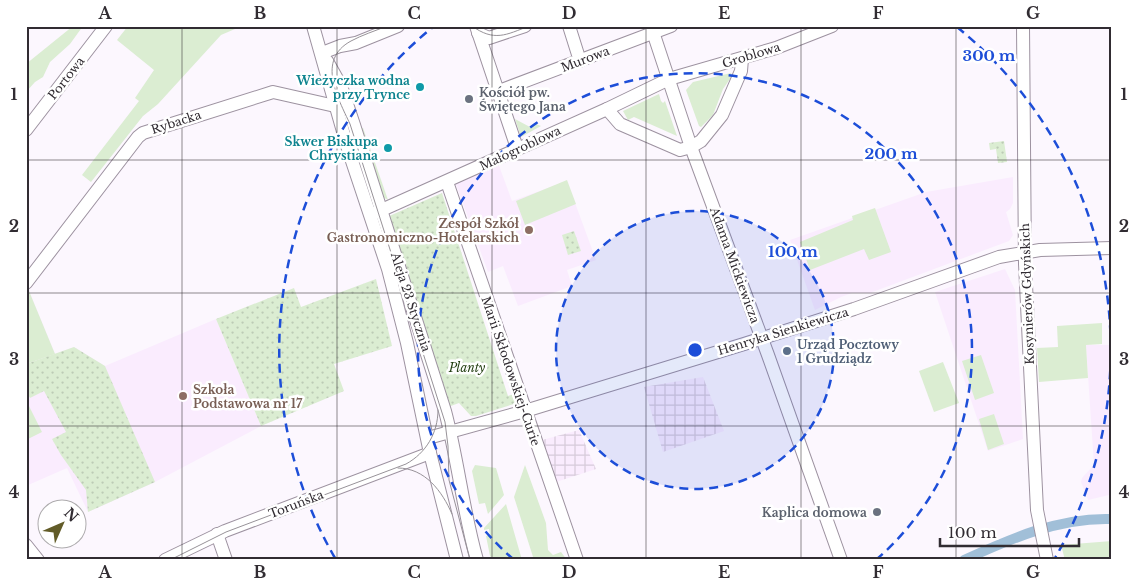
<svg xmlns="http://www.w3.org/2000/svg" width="1138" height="586" font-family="'Libre Baskerville',serif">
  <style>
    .built { fill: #faecfe }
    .industrial { fill: url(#industrial-grid) }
    .grass { fill: #dbedd2 }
    .park { fill: url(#park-dots) }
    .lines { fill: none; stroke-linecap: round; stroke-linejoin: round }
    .canal { stroke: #a1bfd8; stroke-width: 10 }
    .minor-casing { stroke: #9d92a0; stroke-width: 14 }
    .minor { stroke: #fff; stroke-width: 12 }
    .tram { stroke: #979298; stroke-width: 1 }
    .grid { fill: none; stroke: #312c32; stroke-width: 1; stroke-opacity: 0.55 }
    .ring { fill: none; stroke: #1d4ed8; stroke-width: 2.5; stroke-dasharray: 9 6 }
    .culture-dot { fill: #0f9aa8; stroke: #fff; stroke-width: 2 }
    .worship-dot { fill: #6b7280; stroke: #fff; stroke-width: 2 }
    .education-dot { fill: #8d6e63; stroke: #fff; stroke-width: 2 }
    .service-dot { fill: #5c6f8a; stroke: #fff; stroke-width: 2 }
    .labels { text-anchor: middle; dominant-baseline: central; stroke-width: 5; stroke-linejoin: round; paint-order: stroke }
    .street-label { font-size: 12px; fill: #312c32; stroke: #fff }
    .culture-label { font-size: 12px; font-weight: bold; fill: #0d838f; stroke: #fff; text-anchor: end }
    .worship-label { font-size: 12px; font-weight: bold; fill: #5b616d; stroke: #fff; text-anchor: start }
    .education-label { font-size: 12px; font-weight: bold; fill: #785e54; stroke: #fff; text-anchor: end }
    .service-label { font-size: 12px; font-weight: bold; fill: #4e5e75; stroke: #fff; text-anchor: start }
    .park-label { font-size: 12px; font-style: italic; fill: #233f12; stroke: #fff }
    .centre { fill: #1d4ed8; stroke: #fff; stroke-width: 2.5 }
    .ring-label { font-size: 15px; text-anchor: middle; font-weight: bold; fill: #1d4ed8; stroke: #fff; stroke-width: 5; stroke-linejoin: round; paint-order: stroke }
    .neatline { fill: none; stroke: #312c32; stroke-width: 2 }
    .grid-label { font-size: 16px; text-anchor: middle; font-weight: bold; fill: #312c32 }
  </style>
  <defs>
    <pattern id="industrial-grid" width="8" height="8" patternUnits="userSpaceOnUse" patternTransform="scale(1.25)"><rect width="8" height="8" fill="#faecfe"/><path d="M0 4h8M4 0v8" fill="none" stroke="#d7cbda"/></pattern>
    <pattern id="park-dots" width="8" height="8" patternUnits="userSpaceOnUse" patternTransform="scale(1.25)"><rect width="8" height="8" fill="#dbedd2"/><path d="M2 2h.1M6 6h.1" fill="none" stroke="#bccbb5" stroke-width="1.8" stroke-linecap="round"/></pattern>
  </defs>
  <rect width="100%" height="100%" fill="#fcf7fe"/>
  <g class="built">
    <path d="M498,163L512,201L567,181L596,260L567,270L572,286L518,306L503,266L488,272L454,179Z"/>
    <path d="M1013,177V203L1010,209L1006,212L1013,235L1009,241L870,293H852L841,297L815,310L790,240L926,192Z"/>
    <path d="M1005,269L1015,290L1023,439L988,451L935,292Z"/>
    <path d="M29,291L55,354L74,347L105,366L216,319L261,426L155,482L88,512L67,468L26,486V295Z"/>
    <path d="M1086,345H1112V492L1109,495L1088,500L1081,482L1082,478L1094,465Z"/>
  </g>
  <g class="industrial">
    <path d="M703,377L724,431L663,452L644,387Z"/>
    <path d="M579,430L596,469L556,482L542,440Z"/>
  </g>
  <g class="grass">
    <path d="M73,26H83L70,44L50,62L43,77L35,82L26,92V64Z"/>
    <path d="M128,26H242L221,35L158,104L143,116L91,182L82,175L139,101L135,98L154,70L117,40Z"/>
    <path d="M731,73L732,76L723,89L713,115L701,127L699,126L686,90L693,82Z"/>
    <path d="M659,94L661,101L663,103L665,101L677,136L634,117L628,120L623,111Z"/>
    <path d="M515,119L530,127L536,124L541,126L521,137Z"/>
    <path d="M363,128L388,200L381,196L357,129Z"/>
    <path d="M567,180L576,204L525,225L516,201Z"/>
    <path d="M875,208L891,252L869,260L864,249L810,270L800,242L853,220L852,216Z"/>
    <path d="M29,291L55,354L26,364V295Z"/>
    <path d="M1102,323V344L1086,345L1088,378L1039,382L1037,348L1058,347L1057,326Z"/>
    <path d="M981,355L994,393L975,400L962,361Z"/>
    <path d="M943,362L959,403L934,412L919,371Z"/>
    <path d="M26,400L42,432L26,440Z"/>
    <path d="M994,414L1004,444L988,450L979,419Z"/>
    <path d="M475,465L496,468L504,495L488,514L485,503L479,504L472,471Z"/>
    <path d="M525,465L546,523L548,550L553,555L561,552L567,560H534L514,497Z"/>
    <path d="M506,504L522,560H494L490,556L486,536L490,535L489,529L484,530V528Z"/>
    <path d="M1112,541V560H1065L1061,545Z"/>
  </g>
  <g class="park">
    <path d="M1004,141L1007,162L998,163L996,149L990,150L989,143Z"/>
    <path d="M442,193L508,396L514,394L517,403L476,416H471L459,403L448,407L387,217Z"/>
    <path d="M574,231L581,251L568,255L562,235Z"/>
    <path d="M376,279L392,346L334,364L344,391L261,426L216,319L294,288L301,307Z"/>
    <path d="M74,347L105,366L155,482L88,512L86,490L61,455L52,439L66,432L44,391L30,398L26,391V364Z"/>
  </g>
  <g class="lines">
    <path class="canal" d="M964,560C1010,539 1059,517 1112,519"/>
    <g class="minor-casing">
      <g id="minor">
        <path d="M313,26L348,149L388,269L407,343L430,453L457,560"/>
        <path d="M476,26L517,148"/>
        <path d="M569,26L580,61"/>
        <path d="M651,26L691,147L768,355L841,560"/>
        <path d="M1023,26L1025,264L1037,510L1047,560"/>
        <path d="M478,33L489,38L525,26"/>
        <path d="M322,53L340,46L356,43L398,26"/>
        <path d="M327,61L341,86L354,125L445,411C458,460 463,511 477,560"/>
        <path d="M499,91L671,26"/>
        <path d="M607,109L620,124L680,150L691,147L701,141L722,115L741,71L742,59"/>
        <path d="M26,130L106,26"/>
        <path d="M447,182L577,560"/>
        <path d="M375,213L607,109L669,79L776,48L832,26"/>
        <path d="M26,283L138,137L143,133L273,92L335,106"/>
        <path d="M428,438L525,411L744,344L854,309L999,257L1040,250L1112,248"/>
        <path d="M217,534L226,560"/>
        <path d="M26,545L38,560"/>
        <path d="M165,560L225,531L430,453"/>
      </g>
    </g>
    <use href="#minor" class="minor"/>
    <g class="tram">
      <path d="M387,26C375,31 362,35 351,41C316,60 338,98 350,124L445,422L448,446L449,480L470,560"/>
      <path d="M472,26C494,42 506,35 529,26"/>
      <path d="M398,468C425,468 442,491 452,514"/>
      <path d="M170,560L226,532L406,464C426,453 438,433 438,410"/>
    </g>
  </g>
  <path class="grid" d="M182,26V560M337,26V560M492,26V560M646,26V560M801,26V560M956,26V560M26,160H1112M26,293H1112M26,426H1112"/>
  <circle cx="695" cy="350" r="139" fill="#1d4ed8" fill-opacity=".12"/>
  <g class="ring">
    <circle cx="695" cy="350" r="139"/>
    <path d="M513 559A277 277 0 1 1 877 559"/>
    <path d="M335 558A416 416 0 0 1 433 27M957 27A416 416 0 0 1 1055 558"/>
  </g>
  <g class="culture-dot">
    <circle cx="420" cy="87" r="5"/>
    <circle cx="388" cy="148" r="5"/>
  </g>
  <g class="worship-dot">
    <circle cx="469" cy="99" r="5"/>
    <circle cx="877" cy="512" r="5"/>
  </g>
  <g class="education-dot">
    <circle cx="529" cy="230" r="5"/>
    <circle cx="183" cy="396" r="5"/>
  </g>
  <circle class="service-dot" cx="787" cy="351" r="5"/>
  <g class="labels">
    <g class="street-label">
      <text transform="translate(751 55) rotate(-17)">Groblowa</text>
      <text transform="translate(585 59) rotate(-21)">Murowa</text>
      <text transform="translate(66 78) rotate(-52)">Portowa</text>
      <text transform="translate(176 122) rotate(-18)">Rybacka</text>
      <text transform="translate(520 148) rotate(-25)">Małogroblowa</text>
      <text transform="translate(735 265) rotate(70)">Adama Mickiewicza</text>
      <text transform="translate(1027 294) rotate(-92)">Kosynierów Gdyńskich</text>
      <text transform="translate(411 302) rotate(72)">Aleja 23 Stycznia</text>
      <text transform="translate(783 331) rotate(-17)">Henryka Sienkiewicza</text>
      <text transform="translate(511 371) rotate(71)">Marii Skłodowskiej-Curie</text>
      <text transform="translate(296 504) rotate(-21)">Toruńska</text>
    </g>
    <g class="culture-label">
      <text x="410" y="80">Wieżyczka wodna<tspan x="410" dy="14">przy Trynce</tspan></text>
      <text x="378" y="141">Skwer Biskupa<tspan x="378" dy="14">Chrystiana</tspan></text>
    </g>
    <g class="worship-label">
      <text x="479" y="92">Kościół pw.<tspan x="479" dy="14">Świętego Jana</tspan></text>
      <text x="867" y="512" text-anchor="end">Kaplica domowa</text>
    </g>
    <g class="education-label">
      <text x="519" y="223">Zespół Szkół<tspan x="519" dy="14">Gastronomiczno-Hotelarskich</tspan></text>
      <text x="193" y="389" text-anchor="start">Szkoła<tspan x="193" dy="14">Podstawowa nr 17</tspan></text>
    </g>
    <g class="service-label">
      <text x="797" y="344">Urząd Pocztowy<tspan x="797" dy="14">1 Grudziądz</tspan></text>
    </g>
    <g class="park-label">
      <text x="467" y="367">Planty</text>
    </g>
  </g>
  <circle cx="695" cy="350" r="8" class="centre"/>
  <g class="ring-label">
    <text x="989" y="61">300 m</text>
    <text x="891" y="159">200 m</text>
    <text x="793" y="257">100 m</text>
  </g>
  <rect width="1138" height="586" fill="none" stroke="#ffffff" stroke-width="55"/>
  <g transform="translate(62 524) rotate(45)"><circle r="24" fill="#ffffff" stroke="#adabad"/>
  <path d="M0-4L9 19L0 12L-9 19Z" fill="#625c28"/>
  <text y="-8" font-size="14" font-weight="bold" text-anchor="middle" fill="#312c32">N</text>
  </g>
  <path d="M940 538v8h139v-8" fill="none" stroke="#312c32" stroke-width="2.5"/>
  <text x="948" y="538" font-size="15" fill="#312c32" stroke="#ffffff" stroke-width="4" paint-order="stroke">100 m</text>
  <rect x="28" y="28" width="1082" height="530" class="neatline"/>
  <g class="grid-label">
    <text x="105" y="19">A</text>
    <text x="260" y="19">B</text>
    <text x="414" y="19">C</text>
    <text x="569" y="19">D</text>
    <text x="724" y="19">E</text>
    <text x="878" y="19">F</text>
    <text x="1033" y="19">G</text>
    <text x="14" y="100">1</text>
    <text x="1124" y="100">1</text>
    <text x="14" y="232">2</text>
    <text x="1124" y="232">2</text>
    <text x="14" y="365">3</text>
    <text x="1124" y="365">3</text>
    <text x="14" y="498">4</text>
    <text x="1124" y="498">4</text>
    <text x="105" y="578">A</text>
    <text x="260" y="578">B</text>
    <text x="414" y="578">C</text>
    <text x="569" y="578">D</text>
    <text x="724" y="578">E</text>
    <text x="878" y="578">F</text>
    <text x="1033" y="578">G</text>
  </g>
</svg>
